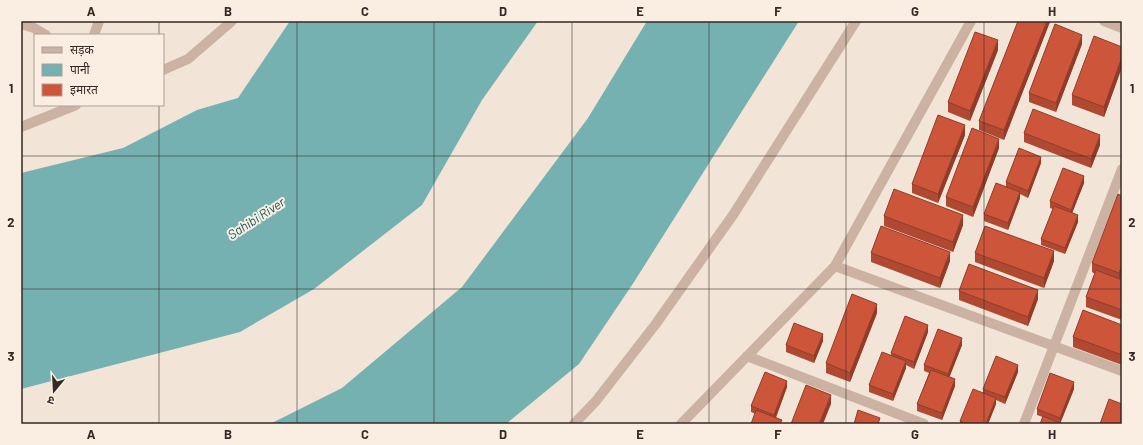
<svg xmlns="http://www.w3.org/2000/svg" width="1143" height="445" font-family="Barlow,'Noto Sans Devanagari',sans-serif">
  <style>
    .water { fill: #74b1b0 }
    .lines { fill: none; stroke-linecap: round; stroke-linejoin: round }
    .minor { stroke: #cbb2a3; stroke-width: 10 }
    .tertiary { stroke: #cbb2a3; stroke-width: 10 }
    .wall { fill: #b04932 }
    .shaded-wall { fill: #903c29 }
    .building { fill: #cd553a; stroke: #903c29 }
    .grid { fill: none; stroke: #352925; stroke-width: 1; stroke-opacity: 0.55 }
    .labels { text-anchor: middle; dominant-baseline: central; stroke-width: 4; stroke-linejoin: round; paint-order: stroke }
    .water-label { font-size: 13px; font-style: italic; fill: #195959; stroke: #faeee3 }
    .neatline { fill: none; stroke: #352925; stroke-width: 1.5 }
    .grid-label { font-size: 13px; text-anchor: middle; font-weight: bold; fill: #352925 }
  </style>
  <rect width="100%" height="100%" fill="#f2e4d7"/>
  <g class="water">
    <path d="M290,21H538L482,100L422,205L314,289L240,332L21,389V173L123,148L197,110L238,98Z"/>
    <path d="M647,21H799L634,282L579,364L506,424H270L342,388L462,287L588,118Z"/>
  </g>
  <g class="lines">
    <g class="minor">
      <path d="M1104,21L1122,28"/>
      <path d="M21,24L34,28L46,35"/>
      <path d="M94,35L99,21"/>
      <path d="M835,266L1122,371"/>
      <path d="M747,356L924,424"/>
      <path d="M681,424L835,266L971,21"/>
      <path d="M1024,424L1122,169"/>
    </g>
    <g class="tertiary">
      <path d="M163,70L188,59L232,21"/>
      <path d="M21,127L76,105"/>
      <path d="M574,424L596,401L655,325L733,215L856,21"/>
    </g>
  </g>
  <g class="wall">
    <path d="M1050,21L1004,140L979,130V121Z"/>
    <path d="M1082,44L1056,112L1029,102V93Z"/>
    <path d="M1122,47V67L1104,117L1072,105V95Z"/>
    <path d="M998,50L970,121L948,112V102Z"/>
    <path d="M1024,133L1100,145L1091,168L1024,142Z"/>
    <path d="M965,135L938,203L912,193V184Z"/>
    <path d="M999,148L973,217L946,206V197Z"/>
    <path d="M1041,163L1028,198L1020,194V198L1008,230L984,221V214L1006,186V182Z"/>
    <path d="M1084,183L1072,213L1078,222L1065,254L1041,245V239L1053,209L1050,208V201Z"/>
    <path d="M1122,196V275L1120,279L1122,280V320L1086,307V297L1095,274L1092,272V263Z"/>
    <path d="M884,216L963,225L953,252L884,226Z"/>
    <path d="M871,253L950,261L940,288L871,262Z"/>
    <path d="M975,253L1054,261L1044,288L975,262Z"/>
    <path d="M959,291L1038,299L1028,326L959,300Z"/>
    <path d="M877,313L850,382L826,373V363Z"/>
    <path d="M1122,325V365L1073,347V337Z"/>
    <path d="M928,332L914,369L906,365V368L893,401L869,392V385L891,355V353Z"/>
    <path d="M823,341L814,363L786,352V345Z"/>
    <path d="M962,345L949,377L955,386L942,420L917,411V404L929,373L924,371V365Z"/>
    <path d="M1018,372L1005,404L996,400V404L988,424H960V421L983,393V389Z"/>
    <path d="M787,387L776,418L782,424L751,412V406Z"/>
    <path d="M1074,389L1060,423L1037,415V409Z"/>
  </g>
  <g class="shaded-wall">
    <path d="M1047,21H1050V22L1004,140V130Z"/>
    <path d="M1082,35V44L1056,112V103Z"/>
    <path d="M998,40V50L970,121V111Z"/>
    <path d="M1122,57V67L1104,117V107Z"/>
    <path d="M965,125V135L938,203V194Z"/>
    <path d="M1100,135V145L1091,168V159Z"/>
    <path d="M999,139V148L973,217V207Z"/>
    <path d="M1041,157V163L1028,198V191Z"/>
    <path d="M1084,176V183L1071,216V210Z"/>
    <path d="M1020,192V198L1008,230V223Z"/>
    <path d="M963,215V225L953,252V242Z"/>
    <path d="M1078,215V222L1065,254V248Z"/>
    <path d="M1054,251V261L1044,288V278Z"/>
    <path d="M950,252V261L940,288V278Z"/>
    <path d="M1122,265V275L1119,282V273Z"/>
    <path d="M1038,290V299L1028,326V317Z"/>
    <path d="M877,304V313L850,382V373Z"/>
    <path d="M928,325V332L914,369V362Z"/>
    <path d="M823,334V341L814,363V356Z"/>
    <path d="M962,338V345L948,381V374Z"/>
    <path d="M906,361V368L893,401V394Z"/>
    <path d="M1018,365V372L1005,404V397Z"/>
    <path d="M955,379V386L942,420V413Z"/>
    <path d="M787,381V387L774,421V415Z"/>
    <path d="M1074,382V389L1060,424V418Z"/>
    <path d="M831,395V404L823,424H819Z"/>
    <path d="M996,398V404L988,424H986Z"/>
  </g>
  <g class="building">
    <path d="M1018,21H1047L1004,130L979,121Z"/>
    <path d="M1055,24L1082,35L1056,103L1029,93Z"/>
    <path d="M975,32L998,40L970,111L948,102Z"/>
    <path d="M1094,36L1122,47V57L1104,107L1072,95Z"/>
    <path d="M1033,109L1100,135L1091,159L1024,133Z"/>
    <path d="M938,115L965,125L938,194L912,184Z"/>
    <path d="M972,128L999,139L973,207L946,197Z"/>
    <path d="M1019,148L1041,157L1028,191L1006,182Z"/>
    <path d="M1063,168L1084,176L1071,210L1050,201Z"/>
    <path d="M996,183L1020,192L1008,223L984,214Z"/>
    <path d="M894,189L963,215L953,242L884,216Z"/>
    <path d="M1118,194L1122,196V265L1119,273L1092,263Z"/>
    <path d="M1054,206L1078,215L1065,248L1041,239Z"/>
    <path d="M881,226L950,252L940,278L871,253Z"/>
    <path d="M985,226L1054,251L1044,278L975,253Z"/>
    <path d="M969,264L1038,290L1028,317L959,291Z"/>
    <path d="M1096,270L1122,280V310L1086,297Z"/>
    <path d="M852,294L877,304L850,373L826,363Z"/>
    <path d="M1083,310L1122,325V355L1073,337Z"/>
    <path d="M905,316L928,325L914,362L891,353Z"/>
    <path d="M794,323L823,334L814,356L786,345Z"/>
    <path d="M938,329L962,338L948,374L924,365Z"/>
    <path d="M882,352L906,361L893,394L869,385Z"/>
    <path d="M996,356L1018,365L1005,397L983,389Z"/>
    <path d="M931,370L955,379L942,413L917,404Z"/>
    <path d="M765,372L787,381L774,415L751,406Z"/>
    <path d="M1050,373L1074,382L1060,418L1037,409Z"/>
    <path d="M806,385L831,395L819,424H791Z"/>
    <path d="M973,389L996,398L986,424H967L960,421Z"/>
    <path d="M1109,399L1122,404V424H1100Z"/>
    <path d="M756,410L782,420L780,424H751Z"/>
    <path d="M858,410L880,418L878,424H854Z"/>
    <path d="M1043,416L1062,424H1040Z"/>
  </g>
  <path class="grid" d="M159,21V35M297,21V424M434,21V424M572,21V424M709,21V424M846,21V424M984,21V424M159,105V424M21,156H1122M21,289H1122"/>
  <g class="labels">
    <g class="water-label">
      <text transform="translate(256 218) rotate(-33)">Sahibi River</text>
    </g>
  </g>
  <rect width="1143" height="445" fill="none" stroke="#faeee3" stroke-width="44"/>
  <rect x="34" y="34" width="130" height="72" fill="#faeee3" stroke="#ab9f97"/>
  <rect x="42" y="47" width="20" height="6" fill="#cbb2a3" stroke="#ab9f97"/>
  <text x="70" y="54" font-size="12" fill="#352925">सड़क</text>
  <rect x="42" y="64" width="20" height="12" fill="#74b1b0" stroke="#ab9f97"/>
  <text x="70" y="74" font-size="12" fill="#352925">पानी</text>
  <rect x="42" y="84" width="20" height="12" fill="#cd553a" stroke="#ab9f97"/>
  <text x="70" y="94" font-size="12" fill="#352925">इमारत</text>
  <g transform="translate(54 391) rotate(198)" stroke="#faeee3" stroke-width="3" paint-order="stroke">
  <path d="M0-3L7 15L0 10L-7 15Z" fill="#352925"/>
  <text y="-6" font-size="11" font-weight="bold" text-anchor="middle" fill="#352925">उ</text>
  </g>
  <rect x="22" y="22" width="1099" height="401" class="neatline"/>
  <g class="grid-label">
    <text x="91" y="16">A</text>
    <text x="228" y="16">B</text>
    <text x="365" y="16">C</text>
    <text x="503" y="16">D</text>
    <text x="640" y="16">E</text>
    <text x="778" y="16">F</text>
    <text x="915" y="16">G</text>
    <text x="1052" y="16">H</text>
    <text x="11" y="93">1</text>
    <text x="1132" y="93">1</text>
    <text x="11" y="227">2</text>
    <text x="1132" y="227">2</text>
    <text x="11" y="361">3</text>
    <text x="1132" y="361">3</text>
    <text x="91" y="439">A</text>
    <text x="228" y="439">B</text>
    <text x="365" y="439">C</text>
    <text x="503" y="439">D</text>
    <text x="640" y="439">E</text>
    <text x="778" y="439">F</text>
    <text x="915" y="439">G</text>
    <text x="1052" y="439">H</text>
  </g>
</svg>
